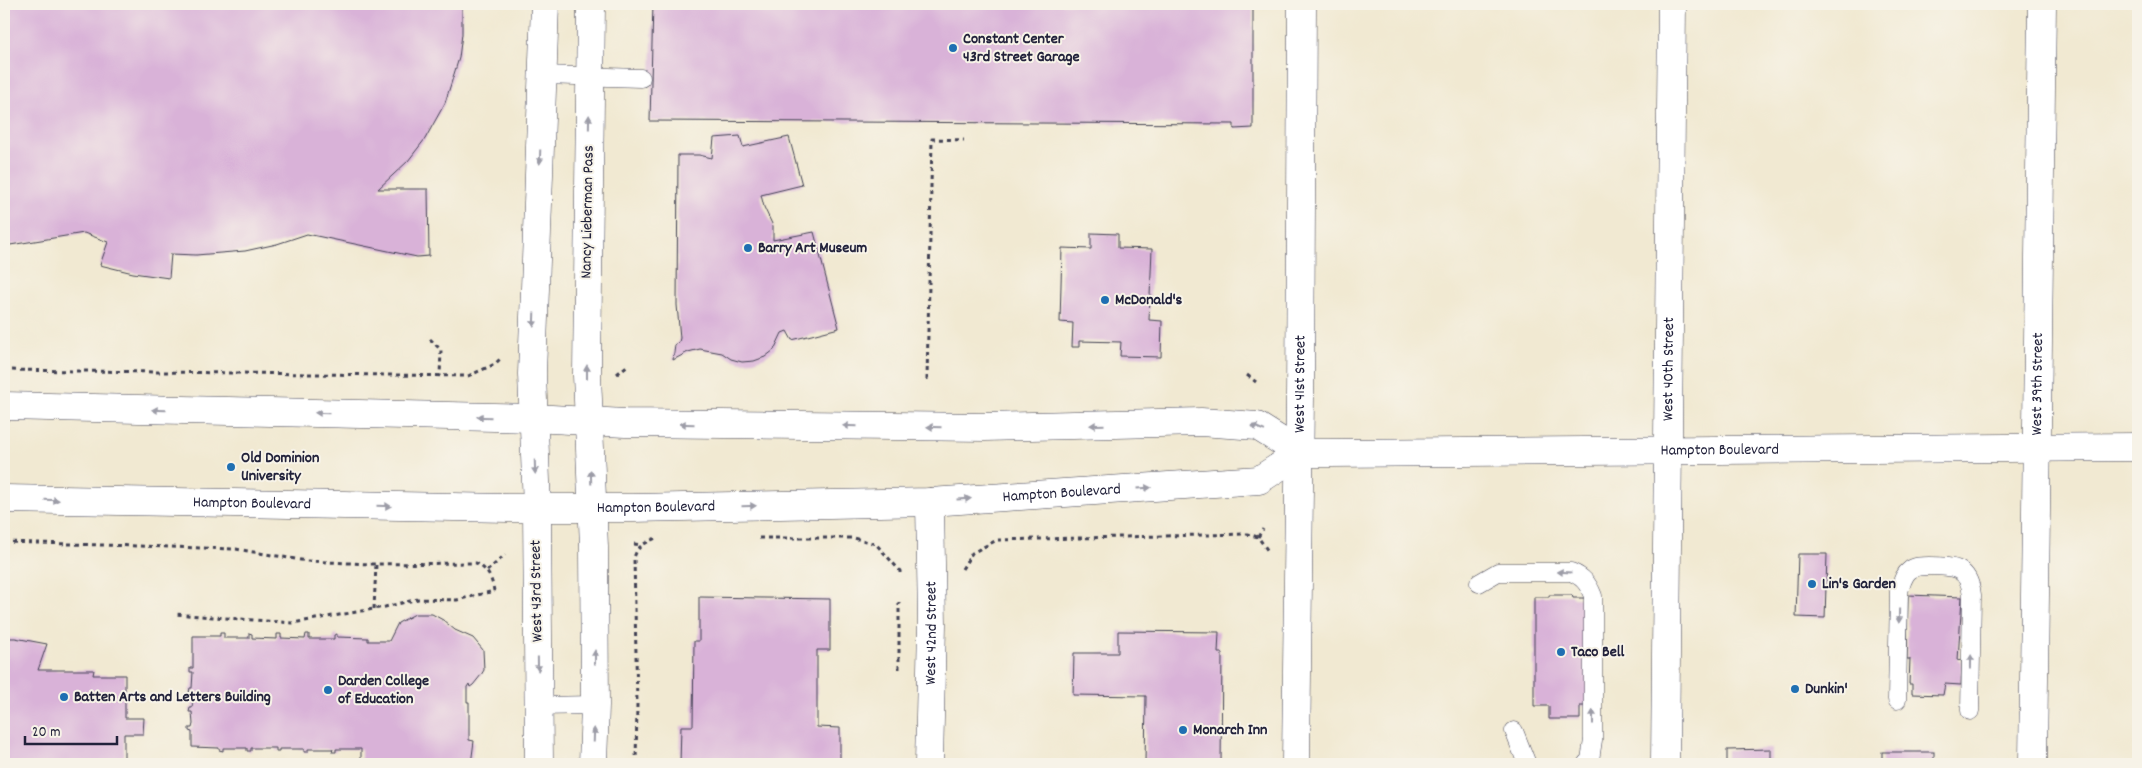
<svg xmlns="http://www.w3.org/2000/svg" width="2142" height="768" font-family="Dekko,sans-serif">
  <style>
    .building { fill: #d9b2d8 }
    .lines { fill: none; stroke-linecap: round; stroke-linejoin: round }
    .service-casing { stroke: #414052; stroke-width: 19 }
    .minor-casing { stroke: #414052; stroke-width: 29 }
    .tertiary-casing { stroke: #414052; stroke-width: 29 }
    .primary-casing { stroke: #414052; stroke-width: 29 }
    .path { stroke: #414052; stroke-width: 3; stroke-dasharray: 4 4; stroke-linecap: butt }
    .service { stroke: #fff; stroke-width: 18 }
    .minor { stroke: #fff; stroke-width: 28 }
    .tertiary { stroke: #fff; stroke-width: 28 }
    .primary { stroke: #fff; stroke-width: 28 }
    .oneway { fill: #9c9ca7 }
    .poi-dot { fill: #1f6fb2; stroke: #f7f3e8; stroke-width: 2 }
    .labels { text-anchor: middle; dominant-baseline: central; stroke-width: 4; stroke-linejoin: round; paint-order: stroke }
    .poi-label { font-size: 16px; font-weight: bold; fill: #22223b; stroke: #f7f3e8; text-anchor: start }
    .street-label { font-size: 16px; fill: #22223b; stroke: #f7f3e8 }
  </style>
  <rect width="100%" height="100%" fill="#f7f3e8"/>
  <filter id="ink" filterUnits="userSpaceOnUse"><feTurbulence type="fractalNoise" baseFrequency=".02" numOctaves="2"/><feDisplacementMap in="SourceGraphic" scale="10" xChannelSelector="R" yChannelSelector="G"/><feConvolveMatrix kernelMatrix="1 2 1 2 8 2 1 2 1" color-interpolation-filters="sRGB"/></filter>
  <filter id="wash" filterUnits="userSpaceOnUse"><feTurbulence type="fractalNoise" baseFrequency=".0096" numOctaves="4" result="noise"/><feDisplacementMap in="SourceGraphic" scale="20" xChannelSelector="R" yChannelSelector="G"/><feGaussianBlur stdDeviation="1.12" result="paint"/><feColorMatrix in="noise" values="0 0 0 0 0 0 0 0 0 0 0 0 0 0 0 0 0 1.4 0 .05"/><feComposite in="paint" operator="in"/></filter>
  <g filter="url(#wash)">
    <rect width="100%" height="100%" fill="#f1e9d2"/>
    <g id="blocks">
      <g class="building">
        <path d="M4,4H462V34L459,58L445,103L425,139L408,161L378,189H428L429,256L417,257L307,234L277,244L245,251L196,255L171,254L169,278L133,273L100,265L108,242L84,233L4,246Z"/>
        <path d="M653,4H1253V128L1234,129V124L650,121Z"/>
        <path d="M740,136L743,147L789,137L802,185L761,195L764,207L773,226V240L814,232L839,328L792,340L787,331L782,333L774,350L765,357L754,361L742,362L731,359L722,353L700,349L688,352L673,360L675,345L679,342L680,338L677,305L678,155H699L712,158L714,138Z"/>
        <path d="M1091,233L1118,234V248L1152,249L1149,320L1162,321L1161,357L1120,356L1121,342L1079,341V347H1072L1073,323L1060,322L1062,248L1091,249Z"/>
        <path d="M1798,554H1827L1825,618L1796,617Z"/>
        <path d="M1549,595H1572L1573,598H1588V706H1580V719H1549V706H1534V597H1549Z"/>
        <path d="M1908,595L1962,597L1958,660L1962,661L1961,685L1945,684L1943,695L1912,694V684H1909L1910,659H1907Z"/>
        <path d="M699,597L830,599V650H817V727L840,728V764H680L681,726H693L694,641H699Z"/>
        <path d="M415,614H432L443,620L455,630L473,638L483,650L484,670L481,675L473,685L470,687L469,684L467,687V702H469V740L474,741L471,764H361V749H336V752H332L333,749H308V752H304V749H279V751H276V748H251V751H247V748H223V751L219,750V748L192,747V732L189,731V728H192L193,724L192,712H189L190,708H192L193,700V692H189L190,688H192L193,672H190V668H193V636H220V633H224V638H249V633L252,634V638L277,639V634H281V638L305,639L306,634H309V639H334V635L337,634V637L368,638V641H389L398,623Z"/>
        <path d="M1118,631L1219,632L1218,653H1222L1221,764H1145L1146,696L1073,695L1074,653H1118Z"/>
        <path d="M4,638H15L47,644L38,670H94L93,675H125V718H144L143,734H124V762H93V764H4Z"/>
        <path d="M1771,749V764H1727V750Z"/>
        <rect x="1882" y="752" width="52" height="12"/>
      </g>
    </g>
  </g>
  <g filter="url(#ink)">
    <use href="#blocks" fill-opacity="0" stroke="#414052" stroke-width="1"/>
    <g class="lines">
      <g class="service-casing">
        <g id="service">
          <path d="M543,75L641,78"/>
          <path d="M1479,583L1498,572H1571C1583,577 1588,583 1593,596V740L1590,760L1586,764"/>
          <path d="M1897,700L1899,591C1902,583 1903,575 1910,570C1915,566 1923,566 1929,566C1954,566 1969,567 1972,595L1970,711"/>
          <path d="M539,706L595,705"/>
          <path d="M1514,731L1527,764"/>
        </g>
      </g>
      <g class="minor-casing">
        <g id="minor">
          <path id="s1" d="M929,764L932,624L930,502"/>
          <path id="s2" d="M1296,764C1299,511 1302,257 1302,4"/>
          <path id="s3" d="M1665,764L1672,4"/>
          <path id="s4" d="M2033,764L2042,4"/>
        </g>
      </g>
      <g class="tertiary-casing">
        <g id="tertiary">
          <path d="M591,4L587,375L594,547L595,705L593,764"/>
          <path d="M539,764L537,508L532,374L545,4"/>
        </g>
      </g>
      <g class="primary-casing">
        <g id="primary">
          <path id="s5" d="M4,406L533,418L625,423L985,427L1201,422L1257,426L1300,453H1329L2138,447"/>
          <path id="s6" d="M4,499L508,508H633L930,502L1259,480L1300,453"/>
        </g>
      </g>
      <g class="path">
        <path d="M430,339L441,350L440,376"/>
        <path d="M4,370L468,376L495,364L502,357"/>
        <path d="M617,374L628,365"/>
        <path d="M1247,375L1256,382"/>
        <path d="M927,380L932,139L964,140"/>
        <path d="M1258,537L1263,529"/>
        <path d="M759,538H854L876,544L900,571V574"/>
        <path d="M4,542L236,549L307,561L370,564L476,563C488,570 492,578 494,591L457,600L418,599L385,607L293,623L174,614"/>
        <path d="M634,544L641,545"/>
        <path d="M962,569L972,553L997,540L1247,534L1258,537L1268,551"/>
        <path d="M487,571L505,555"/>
        <path d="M374,609L376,564"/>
        <path d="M6,633V622"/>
        <path d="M899,669V602"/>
        <path d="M171,764H187"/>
        <path d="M636,764L637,704L634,558C637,546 645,543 656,538"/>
      </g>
      <use href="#service" class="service"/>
      <use href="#minor" class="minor"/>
      <use href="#tertiary" class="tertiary"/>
      <use href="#primary" class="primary"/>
    </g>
    <defs><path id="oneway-solid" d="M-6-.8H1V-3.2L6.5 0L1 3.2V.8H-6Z" transform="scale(1.25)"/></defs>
    <g class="oneway">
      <use href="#oneway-solid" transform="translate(589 122) rotate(-89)"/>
      <use href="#oneway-solid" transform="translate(540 157) rotate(92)"/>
      <use href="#oneway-solid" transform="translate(534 320) rotate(92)"/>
      <use href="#oneway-solid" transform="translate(587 372) rotate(-90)"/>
      <use href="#oneway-solid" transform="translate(159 410) rotate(-179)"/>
      <use href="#oneway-solid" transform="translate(322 413) rotate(-179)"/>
      <use href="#oneway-solid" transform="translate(484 417) rotate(-179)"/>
      <use href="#oneway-solid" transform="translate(687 424) rotate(-179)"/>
      <use href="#oneway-solid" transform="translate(1097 425) rotate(179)"/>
      <use href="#oneway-solid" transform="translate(850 426) rotate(-179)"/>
      <use href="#oneway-solid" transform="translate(934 427) rotate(-179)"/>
      <use href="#oneway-solid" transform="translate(1258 428) rotate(-158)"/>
      <use href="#oneway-solid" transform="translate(535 467) rotate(88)"/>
      <use href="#oneway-solid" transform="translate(591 477) rotate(-92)"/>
      <use href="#oneway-solid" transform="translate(1144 488) rotate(-4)"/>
      <use href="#oneway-solid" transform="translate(964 499) rotate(-4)"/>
      <use href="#oneway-solid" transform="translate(52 500) rotate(1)"/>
      <use href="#oneway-solid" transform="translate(384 506) rotate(1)"/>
      <use href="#oneway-solid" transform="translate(749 506) rotate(-1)"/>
      <use href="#oneway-solid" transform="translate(1564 572) rotate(-177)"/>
      <use href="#oneway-solid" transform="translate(1899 616) rotate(91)"/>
      <use href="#oneway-solid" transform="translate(595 657) rotate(-90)"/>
      <use href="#oneway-solid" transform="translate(1971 662) rotate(-89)"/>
      <use href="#oneway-solid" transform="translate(538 664) rotate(89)"/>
      <use href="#oneway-solid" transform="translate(1593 717) rotate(-90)"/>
      <use href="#oneway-solid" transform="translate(594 735) rotate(-88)"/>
    </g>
  </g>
  <g class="poi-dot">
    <circle cx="953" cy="48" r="5"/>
    <circle cx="748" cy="248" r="5"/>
    <circle cx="1105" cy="300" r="5"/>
    <circle cx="231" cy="467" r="5"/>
    <circle cx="1812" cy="584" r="5"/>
    <circle cx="1561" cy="652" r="5"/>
    <circle cx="1795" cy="689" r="5"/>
    <circle cx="328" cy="690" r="5"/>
    <circle cx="64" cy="697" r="5"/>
    <circle cx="1183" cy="730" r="5"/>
  </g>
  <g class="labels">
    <g class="poi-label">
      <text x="963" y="39">Constant Center<tspan x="963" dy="18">43rd Street Garage</tspan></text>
      <text x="758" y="248">Barry Art Museum</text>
      <text x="1115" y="300">McDonald's</text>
      <text x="241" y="458">Old Dominion<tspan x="241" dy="18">University</tspan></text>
      <text x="1822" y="584">Lin's Garden</text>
      <text x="1571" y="652">Taco Bell</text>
      <text x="338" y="681">Darden College<tspan x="338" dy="18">of Education</tspan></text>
      <text x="1805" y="689">Dunkin'</text>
      <text x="74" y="697">Batten Arts and Letters Building</text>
      <text x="1193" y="730">Monarch Inn</text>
    </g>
    <g class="street-label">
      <text transform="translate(588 212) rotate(-89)">Nancy Lieberman Pass</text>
      <text stroke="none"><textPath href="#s3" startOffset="395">West 40th Street</textPath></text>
      <text stroke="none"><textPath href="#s2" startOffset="380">West 41st Street</textPath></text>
      <text stroke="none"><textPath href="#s4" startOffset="380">West 39th Street</textPath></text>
      <text stroke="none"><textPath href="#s5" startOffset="1724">Hampton Boulevard</textPath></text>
      <text stroke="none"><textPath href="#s6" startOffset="1058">Hampton Boulevard</textPath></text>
      <text stroke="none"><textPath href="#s6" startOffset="248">Hampton Boulevard</textPath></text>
      <text stroke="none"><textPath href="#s6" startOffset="652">Hampton Boulevard</textPath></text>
      <text transform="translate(537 591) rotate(-91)">West 43rd Street</text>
      <text stroke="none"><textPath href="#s1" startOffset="131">West 42nd Street</textPath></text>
    </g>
  </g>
  <rect width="2142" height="768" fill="none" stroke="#f7f3e8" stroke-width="20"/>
  <path d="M25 736v8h92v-8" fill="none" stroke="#22223b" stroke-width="2.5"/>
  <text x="32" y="736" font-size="15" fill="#22223b" stroke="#f7f3e8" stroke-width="4" paint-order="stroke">20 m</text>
</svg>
